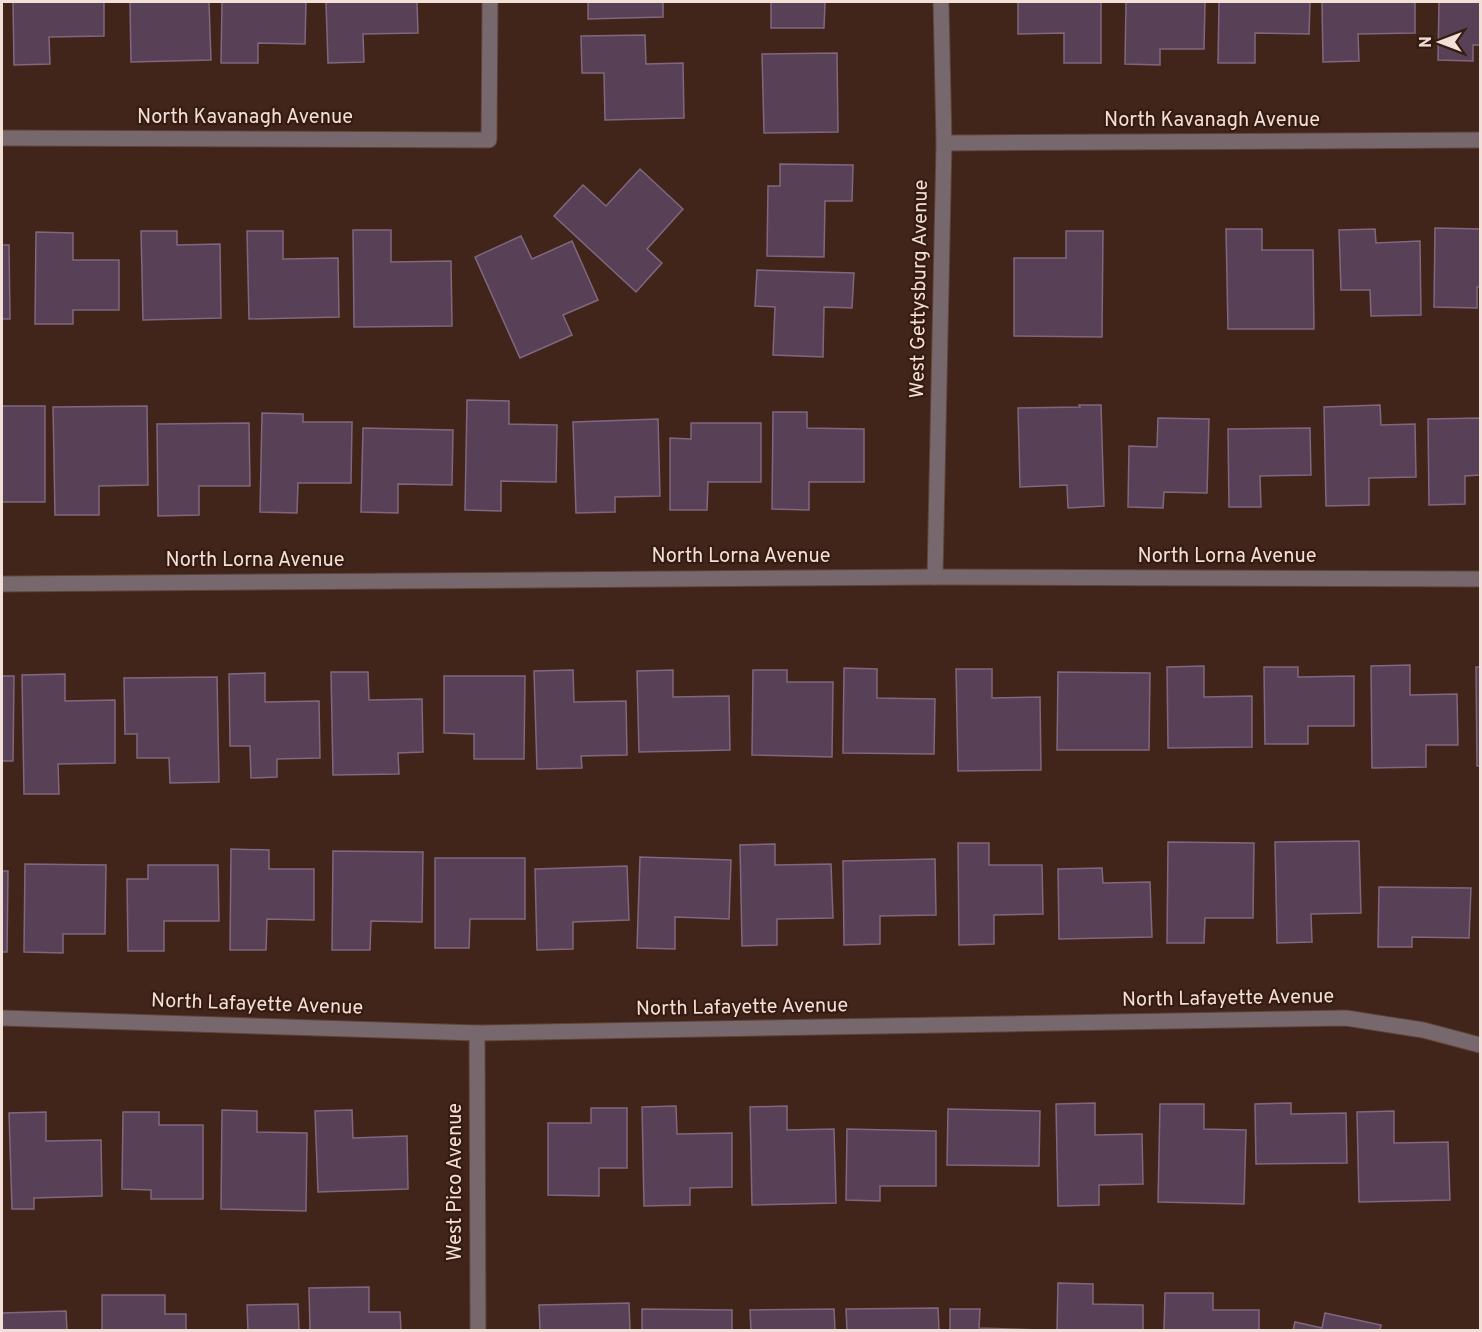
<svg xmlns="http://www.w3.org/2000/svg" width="1482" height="1332" font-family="Overpass,sans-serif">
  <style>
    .building { fill: #584157; stroke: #80677f; stroke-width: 1.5 }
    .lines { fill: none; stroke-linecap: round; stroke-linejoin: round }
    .minor-casing { stroke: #5d4338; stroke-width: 17 }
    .minor { stroke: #77686d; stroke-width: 15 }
    .labels { text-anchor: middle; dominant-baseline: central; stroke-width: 4.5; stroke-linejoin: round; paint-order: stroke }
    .street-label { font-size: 20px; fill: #f2dfd8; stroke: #361b11 }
  </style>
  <rect width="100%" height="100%" fill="#41251a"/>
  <g class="building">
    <path d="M13,2H104V36L49,37L50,64L14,65Z"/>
    <path d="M130,2H209L211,60L131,62Z"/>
    <path d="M222,2H306L305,44L258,43V63H221Z"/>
    <path d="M326,2H417L418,33L363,34L364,62L328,63Z"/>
    <path d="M588,2H663V17L588,19Z"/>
    <path d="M771,2H825L824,28H771Z"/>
    <path d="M1018,2H1101V63H1064V33L1018,34Z"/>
    <path d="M1126,2H1205L1204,49H1160V65L1125,64Z"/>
    <path d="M1219,2H1310L1309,34L1255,33V63H1218Z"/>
    <path d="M1322,2H1415V33L1358,34L1359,61L1323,62Z"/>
    <path d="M1439,2H1480V45H1473V61L1438,60Z"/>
    <path d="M645,35L646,64L683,63L684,118L605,120L604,73H582L581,36Z"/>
    <path d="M837,53L838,132L764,133L762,54Z"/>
    <path d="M780,164L853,165L852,201H825L824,257L767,256L768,186H780Z"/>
    <path d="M640,169L683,209L647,249L662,263L636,292L554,216L583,185L606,206Z"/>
    <path d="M1435,228L1480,229V287H1477V308L1434,307Z"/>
    <path d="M1226,229H1262V250H1313L1314,329H1228Z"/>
    <path d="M1375,229L1376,243L1420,241L1421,315L1371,316L1370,290H1341L1339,230Z"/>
    <path d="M353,230H391V262L451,261L452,326L354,327Z"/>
    <path d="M141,231H177V245L220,244L221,318L143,320Z"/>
    <path d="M247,231H283V259L338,258L339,317L249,319Z"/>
    <path d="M1066,231H1103L1102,337L1014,336V258H1066Z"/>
    <path d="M36,232L73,233V260H119V310H73V324H35Z"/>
    <path d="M521,236L532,259L572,241L598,300L563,315L572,335L520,358L475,257Z"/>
    <path d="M2,245H9L10,319H2Z"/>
    <path d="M757,270L854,273L852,308L824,307L823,357L773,355L775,307L755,306Z"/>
    <path d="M467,400L509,401V424L557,425L556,482L501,481V511L465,510Z"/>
    <path d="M1079,405H1101L1104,506L1068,508L1067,485L1020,487L1018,408L1080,407Z"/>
    <path d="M1380,405L1381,425L1415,424L1416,477L1369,478V505L1326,506L1324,407Z"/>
    <rect x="2" y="406" width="43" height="96"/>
    <path d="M147,406L148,485L99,486V515H55L53,407Z"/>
    <path d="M773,412H807V428L864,429V482H809V510L772,509Z"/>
    <path d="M262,413L303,414V422H352L351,483H298L297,513L260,512Z"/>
    <path d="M1158,418L1209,419L1207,493L1164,492L1163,508L1128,507L1129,446L1157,447Z"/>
    <path d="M1480,418V475L1465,476V504L1429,505L1428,419Z"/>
    <path d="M658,419L660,496L615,497V512L576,513L573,422Z"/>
    <path d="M249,423L250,486H199V515L158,516L157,424Z"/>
    <path d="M691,423H761V482H708L707,510H670V438L691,439Z"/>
    <path d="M363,428L453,430L452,485L398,484V513L361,512Z"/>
    <path d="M1310,428L1311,475L1260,476L1261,507H1229L1228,429Z"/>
    <path d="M1410,665V695L1457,694L1458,745H1426V767L1372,768L1371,666Z"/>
    <path d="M1204,666V697L1252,696V747L1168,748L1167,667Z"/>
    <path d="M1264,667H1298V677L1354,676V726H1308V744H1265Z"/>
    <path d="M1476,667H1480V766H1477Z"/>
    <path d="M844,668L877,669V698L935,699L934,754L843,753Z"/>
    <path d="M956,669H992V698L1040,697L1041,770L958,771Z"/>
    <path d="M573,670L574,702L626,701L627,755L581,756L582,768L537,769L534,671Z"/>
    <path d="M673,670V697L729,696L730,750L639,752L637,671Z"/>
    <path d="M753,670H787V682H833L832,757L752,755Z"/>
    <path d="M331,672H368L369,700L422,699L423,752L398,753L399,774L333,775Z"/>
    <path d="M1058,672L1150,673L1149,750H1057Z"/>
    <path d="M265,673V702L319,701L320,758L277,759V777L251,778L250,746H230L229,674Z"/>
    <path d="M65,674V701L115,700V763L58,764L59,794H24L22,675Z"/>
    <path d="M2,676H14L13,761H2Z"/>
    <path d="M444,676H525L524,759H474V734L444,733Z"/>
    <path d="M217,677L219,782L170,783L169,758H137V734H125L124,678Z"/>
    <path d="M1359,841L1361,913L1311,914L1312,942L1277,943L1275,842Z"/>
    <path d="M1168,842L1254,843L1253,918H1205L1204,943H1167Z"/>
    <path d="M958,843H989V865H1042L1043,914L994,915V944L959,945Z"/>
    <path d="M775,844V865L831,864L833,918L777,919V945L742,946L740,845Z"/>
    <path d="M231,849L269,850V869H314V920L267,919L266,950H230Z"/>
    <path d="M333,851L423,852L422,922L371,921L370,950H332Z"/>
    <path d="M640,857L731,860L729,919L675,917V949L637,948Z"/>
    <path d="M435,858H525V919H470L469,948H435Z"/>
    <path d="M935,859L936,915L880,916V944L844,945L843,861Z"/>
    <path d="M25,864L106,865L105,934H63V953L24,952Z"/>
    <path d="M148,865H218L219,921H164V951H128L127,879H148Z"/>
    <path d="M627,866L629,920L573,922V949L537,950L535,869Z"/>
    <path d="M1102,868L1103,883L1150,882L1152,937L1059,939L1058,869Z"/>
    <path d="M2,871H8L7,952H2Z"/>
    <path d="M1379,887L1471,888L1469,938L1412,937V947H1378Z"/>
    <path d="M1095,1103V1135L1142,1134L1143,1184L1099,1185V1205L1058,1206L1056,1104Z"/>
    <path d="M1291,1103V1114L1346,1113L1347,1163L1256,1164L1255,1104Z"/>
    <path d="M1160,1104H1204V1129L1246,1130L1244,1204L1158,1202Z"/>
    <path d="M676,1106L677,1134L732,1133V1187L690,1188V1205L644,1206L642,1107Z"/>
    <path d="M787,1106V1130L834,1129L836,1203L752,1205L750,1107Z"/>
    <path d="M591,1108H627V1168H599V1196L548,1195V1123H591Z"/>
    <path d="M948,1109L1040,1111L1039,1166L947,1165Z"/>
    <path d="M222,1110L257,1111V1132L307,1133L306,1211L221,1209Z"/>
    <path d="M352,1110L353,1138L407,1136L408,1189L318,1192L315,1111Z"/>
    <path d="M1394,1111V1143L1448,1142L1450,1200L1359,1202L1357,1112Z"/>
    <path d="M46,1112V1141L101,1140L102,1196L34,1198V1209H12L9,1113Z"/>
    <path d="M123,1112H159V1125H203V1199H151V1190L122,1189Z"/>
    <path d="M847,1129L936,1131V1186H880V1201L846,1200Z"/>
    <path d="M1058,1283L1093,1284V1304L1143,1305V1330H1057Z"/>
    <path d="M369,1287V1312H400L401,1330H310L309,1288Z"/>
    <path d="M1165,1293H1213V1310H1259V1330H1164Z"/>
    <path d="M102,1295H165V1314H186V1330H102Z"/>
    <path d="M629,1303L630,1330H540L539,1305Z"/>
    <path d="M298,1304L299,1330H248L247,1305Z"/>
    <path d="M938,1308L939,1330H847L846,1309Z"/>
    <path d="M642,1309L732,1310V1330H642Z"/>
    <path d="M834,1309L835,1330H751L750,1310Z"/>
    <path d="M950,1309H980L979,1328L1042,1330H950Z"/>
    <path d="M66,1311L67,1330H2V1313Z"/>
    <path d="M1325,1313L1381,1325L1380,1330H1293L1295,1322L1322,1328Z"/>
  </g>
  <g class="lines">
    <g class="minor-casing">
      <g id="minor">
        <path d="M2,138L489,140L490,2"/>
        <path d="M944,143L1480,140"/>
        <path d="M935,577L944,143L941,2"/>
        <path d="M2,584L935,577L1480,579"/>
        <path d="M2,1018L477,1033L1346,1018L1423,1030L1480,1045"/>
        <path d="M477,1033L478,1330"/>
      </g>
    </g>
    <use href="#minor" class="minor"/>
  </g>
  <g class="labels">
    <g class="street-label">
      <text x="245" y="118">North Kavanagh Avenue</text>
      <text x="1212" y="121">North Kavanagh Avenue</text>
      <text transform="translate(920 289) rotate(-89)">West Gettysburg Avenue</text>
      <text x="741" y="557">North Lorna Avenue</text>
      <text x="1227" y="557">North Lorna Avenue</text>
      <text x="255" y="561">North Lorna Avenue</text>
      <text transform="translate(1228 999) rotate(-1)">North Lafayette Avenue</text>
      <text transform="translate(257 1005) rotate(2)">North Lafayette Avenue</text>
      <text transform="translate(742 1008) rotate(-1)">North Lafayette Avenue</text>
      <text transform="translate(456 1182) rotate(-90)">West Pico Avenue</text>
    </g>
  </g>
  <rect width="1482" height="1332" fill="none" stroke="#f2dfd8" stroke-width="6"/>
  <g transform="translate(1440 42) rotate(270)" stroke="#361b11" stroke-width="4.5" paint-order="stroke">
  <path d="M0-4.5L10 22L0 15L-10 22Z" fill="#f2dfd8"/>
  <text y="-9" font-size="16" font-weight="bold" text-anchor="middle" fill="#f2dfd8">N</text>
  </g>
</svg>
